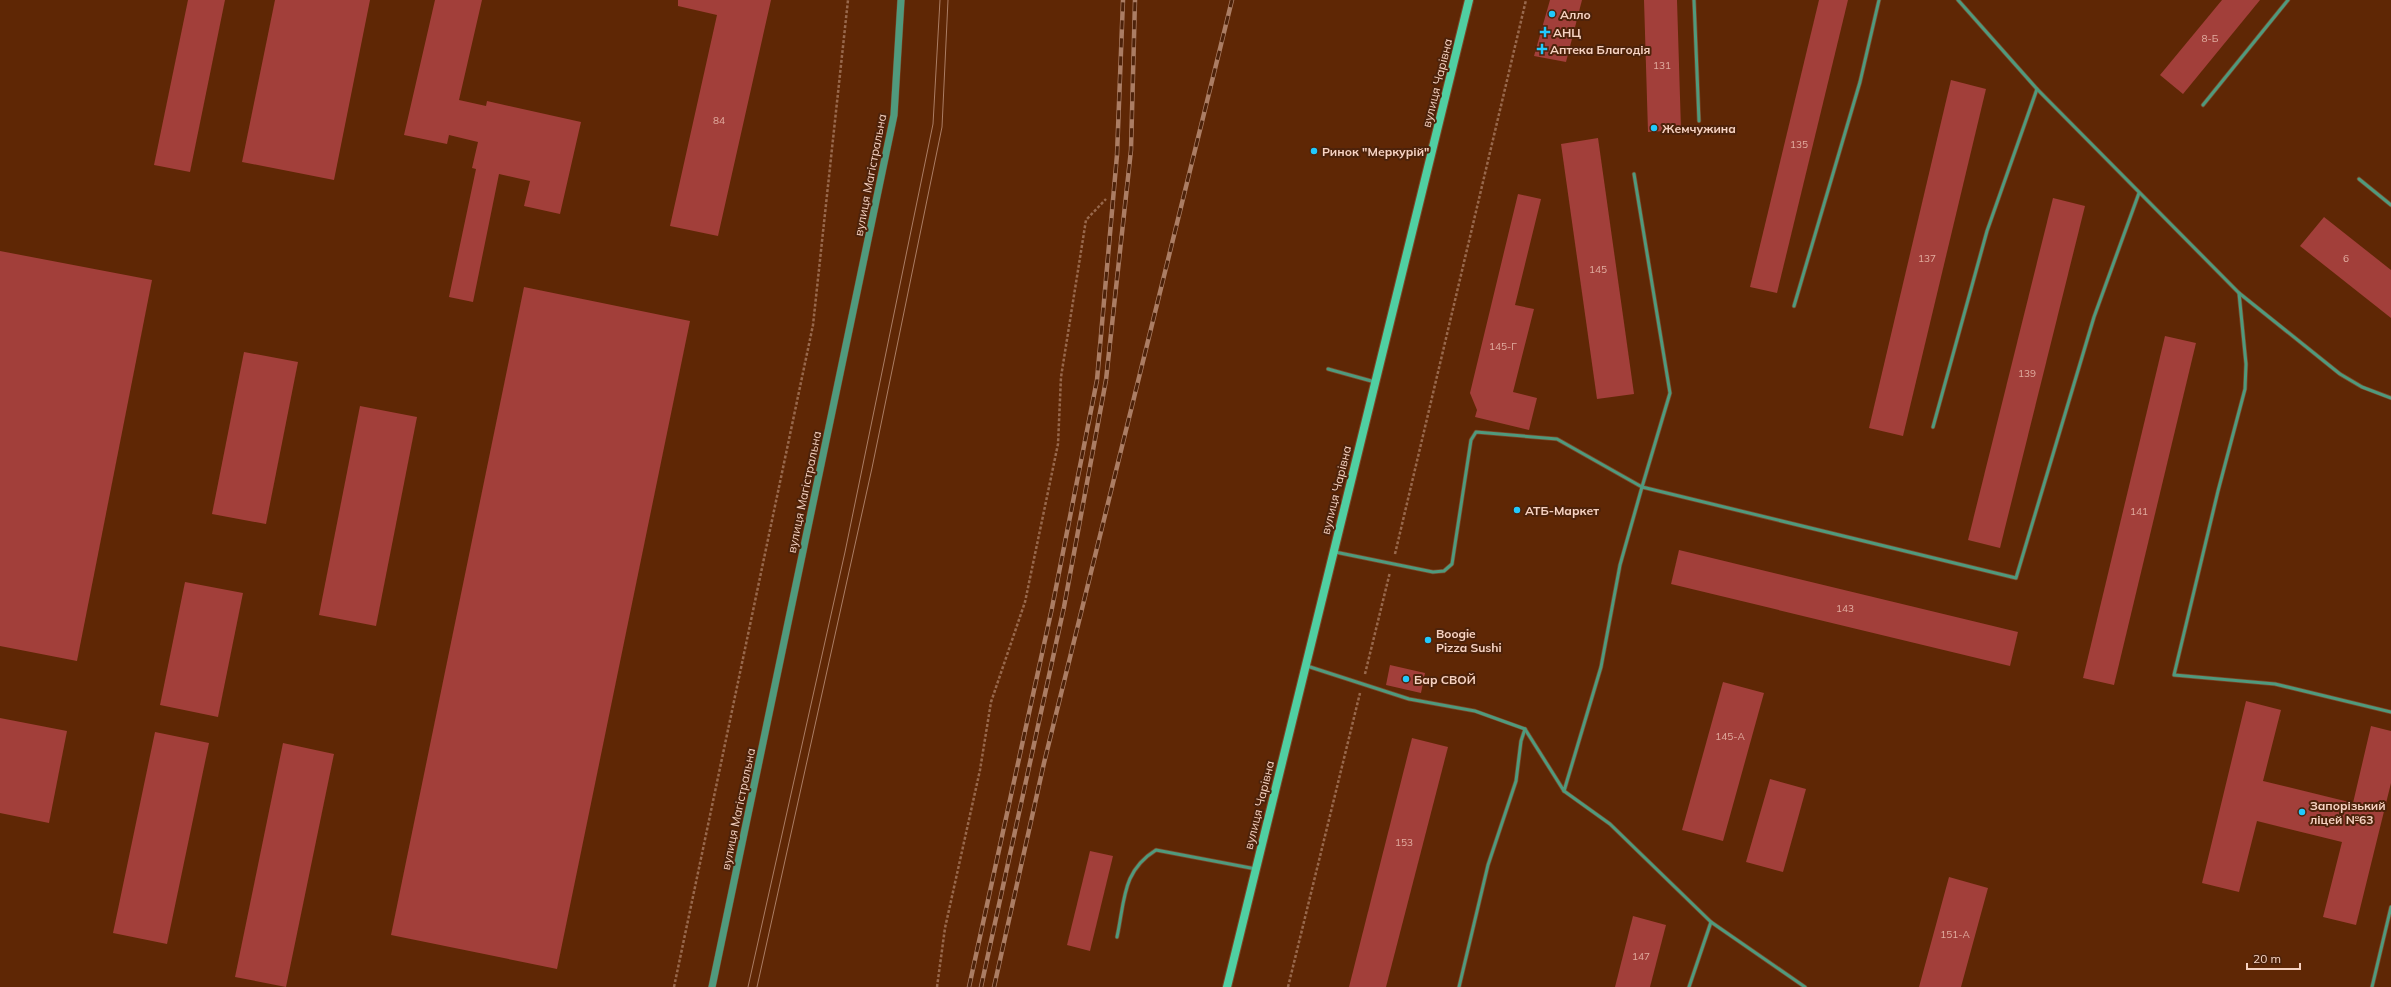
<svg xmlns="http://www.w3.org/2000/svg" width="2391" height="987" font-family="Mulish,sans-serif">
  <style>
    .building { fill: #a23f3a }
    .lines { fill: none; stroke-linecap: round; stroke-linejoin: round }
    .service-casing { stroke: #7a4627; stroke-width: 4.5 }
    .tertiary-casing { stroke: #7a4627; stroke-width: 8 }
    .secondary-casing { stroke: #7a4627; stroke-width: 10 }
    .path { stroke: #98684c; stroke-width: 2.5; stroke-dasharray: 3 2; stroke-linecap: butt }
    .service { stroke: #509a7d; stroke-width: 3 }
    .tertiary { stroke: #509a7d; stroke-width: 7 }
    .secondary { stroke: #50cfa2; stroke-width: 8 }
    .tram { stroke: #ab7d64; stroke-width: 1 }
    .rail-casing { stroke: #ab7d64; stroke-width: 4.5 }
    .rail { stroke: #4d220a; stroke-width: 3; stroke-dasharray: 9; stroke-linecap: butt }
    .poi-dot { fill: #21c9fd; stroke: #4d220a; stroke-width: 1.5 }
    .labels { text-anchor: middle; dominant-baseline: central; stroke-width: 4; stroke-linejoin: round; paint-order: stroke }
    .number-label { font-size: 10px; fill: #e1ada0 }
    .poi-label { font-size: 12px; font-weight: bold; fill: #f6d2c2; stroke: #4d220a; text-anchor: start }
    .street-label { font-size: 12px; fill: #f6d2c2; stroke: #4d220a }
  </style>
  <rect width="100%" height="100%" fill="#5f2705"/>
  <g class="building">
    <path d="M188,0H225L190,172L154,165Z"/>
    <path d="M275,0H370L334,180L242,162Z"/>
    <path d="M435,0H482L459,100L486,106L487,101L581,122L560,214L524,206L530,181L499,174L473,302L449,297L476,169L472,168L478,142L449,135L447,144L404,135Z"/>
    <path d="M678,0H771L718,236L670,226L717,15L678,6Z"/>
    <path d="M1550,0H1582L1566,62L1534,56Z"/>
    <path d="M1644,0H1677L1681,130L1648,132Z"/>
    <path d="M1819,0H1848L1777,293L1750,287Z"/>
    <path d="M2222,0H2260L2183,94L2160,75Z"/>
    <path d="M1951,80L1986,89L1903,436L1869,428Z"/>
    <path d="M1598,138L1634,394L1597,399L1561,144Z"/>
    <path d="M1518,194L1541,199L1515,305L1534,309L1513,392L1537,398L1529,430L1475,417L1477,410L1470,393Z"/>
    <path d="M2053,198L2085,206L2000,548L1968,540Z"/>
    <path d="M2324,217L2391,270V318L2300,246Z"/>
    <path d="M0,251L152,280L77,661L0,646Z"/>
    <path d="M524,287L690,321L557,969L391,935Z"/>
    <path d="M2165,336L2196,343L2114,685L2083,678Z"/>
    <path d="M244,352L298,362L266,524L212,514Z"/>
    <path d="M360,406L417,417L376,626L319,615Z"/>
    <path d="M1679,550L2018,632L2010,666L1671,584Z"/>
    <path d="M185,582L243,593L218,717L160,705Z"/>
    <path d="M1390,665L1425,673L1421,693L1386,685Z"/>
    <path d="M1723,682L1764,693L1723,841L1682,830Z"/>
    <path d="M2246,701L2281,710L2263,781L2353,803L2371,726L2391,731V783L2356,925L2323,917L2342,842L2257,821L2239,892L2202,883Z"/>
    <path d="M0,718L67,731L49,823L0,813Z"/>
    <path d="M155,732L209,743L167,944L113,933Z"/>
    <path d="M1412,738L1448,747L1386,987H1349Z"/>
    <path d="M283,743L334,754L286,987L235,977Z"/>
    <path d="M1770,779L1806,789L1783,872L1746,862Z"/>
    <path d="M1090,851L1113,856L1090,951L1067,945Z"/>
    <path d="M1949,877L1988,888L1961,987H1919Z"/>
    <path d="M1633,916L1666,925L1650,987H1615Z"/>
  </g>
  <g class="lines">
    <g class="service-casing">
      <g id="service">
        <path d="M1694,0L1699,121"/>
        <path d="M1958,0L2037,89L2239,293L2246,364L2245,389L2218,491L2174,675L2275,684L2391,712"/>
        <path d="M2203,105L2288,0"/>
        <path d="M2359,179L2391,205"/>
        <path d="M2239,293L2340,374L2362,387L2391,398"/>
        <path d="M1794,306L1860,82L1879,0"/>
        <path d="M1328,369L1375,382"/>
        <path d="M1933,427L1987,231L2037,89"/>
        <path d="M1335,552L1433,572L1444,571L1452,564L1471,440L1476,432L1557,439L1642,487L1670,393L1634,174"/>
        <path d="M1307,666L1409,699L1475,711L1525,729L1564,791L1601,667L1620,565L1642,487L2016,578L2094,317L2139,193"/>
        <path d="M1564,791L1610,824L1711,922L1689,987"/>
        <path d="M1711,922L1805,987"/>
        <path d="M1117,937C1125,900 1122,871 1156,850L1256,869"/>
        <path d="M1459,987L1488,865L1516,781L1521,741L1525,729"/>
        <path d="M2372,987L2391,907"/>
      </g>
    </g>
    <g class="tertiary-casing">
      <path id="tertiary" d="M712,987L894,115L901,0"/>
    </g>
    <g class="secondary-casing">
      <path id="secondary" d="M1227,987L1469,0"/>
    </g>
    <g class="path">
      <path d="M1395,554L1526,0"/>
      <path d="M1365,674L1390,572"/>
      <path d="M674,987L813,325L848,0"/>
      <path d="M937,987L945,928L980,770L991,702L1025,602L1058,444L1061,377L1086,220L1106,199"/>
      <path d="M1288,987L1360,693"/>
    </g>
    <use href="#service" class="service"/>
    <use href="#tertiary" class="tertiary"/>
    <use href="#secondary" class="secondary"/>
    <g class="tram">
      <path d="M748,987L845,552L933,124L940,0"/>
      <path d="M757,987L872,468L942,127L948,0"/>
    </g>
    <g class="rail-casing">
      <g id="rail">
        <path d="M969,987L1052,608L1097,380L1117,155L1123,0"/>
        <path d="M981,987L1064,607L1106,380L1131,150L1135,0"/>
        <path d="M994,987L1044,763L1232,0"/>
      </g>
    </g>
    <use href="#rail" class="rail"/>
  </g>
  <g class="poi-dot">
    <circle cx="1552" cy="14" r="4"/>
    <path d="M1543 26h4v4h4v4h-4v4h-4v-4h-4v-4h4z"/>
    <path d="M1540 43h4v4h4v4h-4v4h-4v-4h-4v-4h4z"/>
    <circle cx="1654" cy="128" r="4"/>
    <circle cx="1314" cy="151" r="4"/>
    <circle cx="1517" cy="510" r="4"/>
    <circle cx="1428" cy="640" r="4"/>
    <circle cx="1406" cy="679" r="4"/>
    <circle cx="2302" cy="812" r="4"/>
  </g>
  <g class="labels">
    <g class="number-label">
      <text x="2210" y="38">8-Б</text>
      <text x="1662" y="65">131</text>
      <text x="719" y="120">84</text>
      <text x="1799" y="144">135</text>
      <text x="1927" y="258">137</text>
      <text x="2346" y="258">6</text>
      <text x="1598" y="269">145</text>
      <text x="1503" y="346">145-Г</text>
      <text x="2027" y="373">139</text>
      <text x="2139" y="511">141</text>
      <text x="1845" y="608">143</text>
      <text x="1730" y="736">145-А</text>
      <text x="1404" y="842">153</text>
      <text x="1955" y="934">151-А</text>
      <text x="1641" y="956">147</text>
    </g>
    <g class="poi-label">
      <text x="1560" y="14">Алло</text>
      <text x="1553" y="32">АНЦ</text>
      <text x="1550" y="49">Аптека Благодія</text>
      <text x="1662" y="128">Жемчужина</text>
      <text x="1322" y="151">Ринок "Меркурій"</text>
      <text x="1525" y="510">АТБ-Маркет</text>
      <text x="1436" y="633">Boogie<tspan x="1436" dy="14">Pizza Sushi</tspan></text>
      <text x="1414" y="679">Бар СВОЙ</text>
      <text x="2310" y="805">Запорізький<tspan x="2310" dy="14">ліцей №63</tspan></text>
    </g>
    <g class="street-label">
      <text transform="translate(1437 83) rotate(-76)">вулиця Чарівна</text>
      <text transform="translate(870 175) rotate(-79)">вулиця Магістральна</text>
      <text transform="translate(1336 490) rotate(-76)">вулиця Чарівна</text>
      <text transform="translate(804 492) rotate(-78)">вулиця Магістральна</text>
      <text transform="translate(1259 805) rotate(-76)">вулиця Чарівна</text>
      <text transform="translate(738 809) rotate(-78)">вулиця Магістральна</text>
    </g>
  </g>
  <path d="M2247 963v6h53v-6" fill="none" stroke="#f6d2c2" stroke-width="2"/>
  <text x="2253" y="963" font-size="12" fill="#f6d2c2" stroke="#4d220a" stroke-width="3" paint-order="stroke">20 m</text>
</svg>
